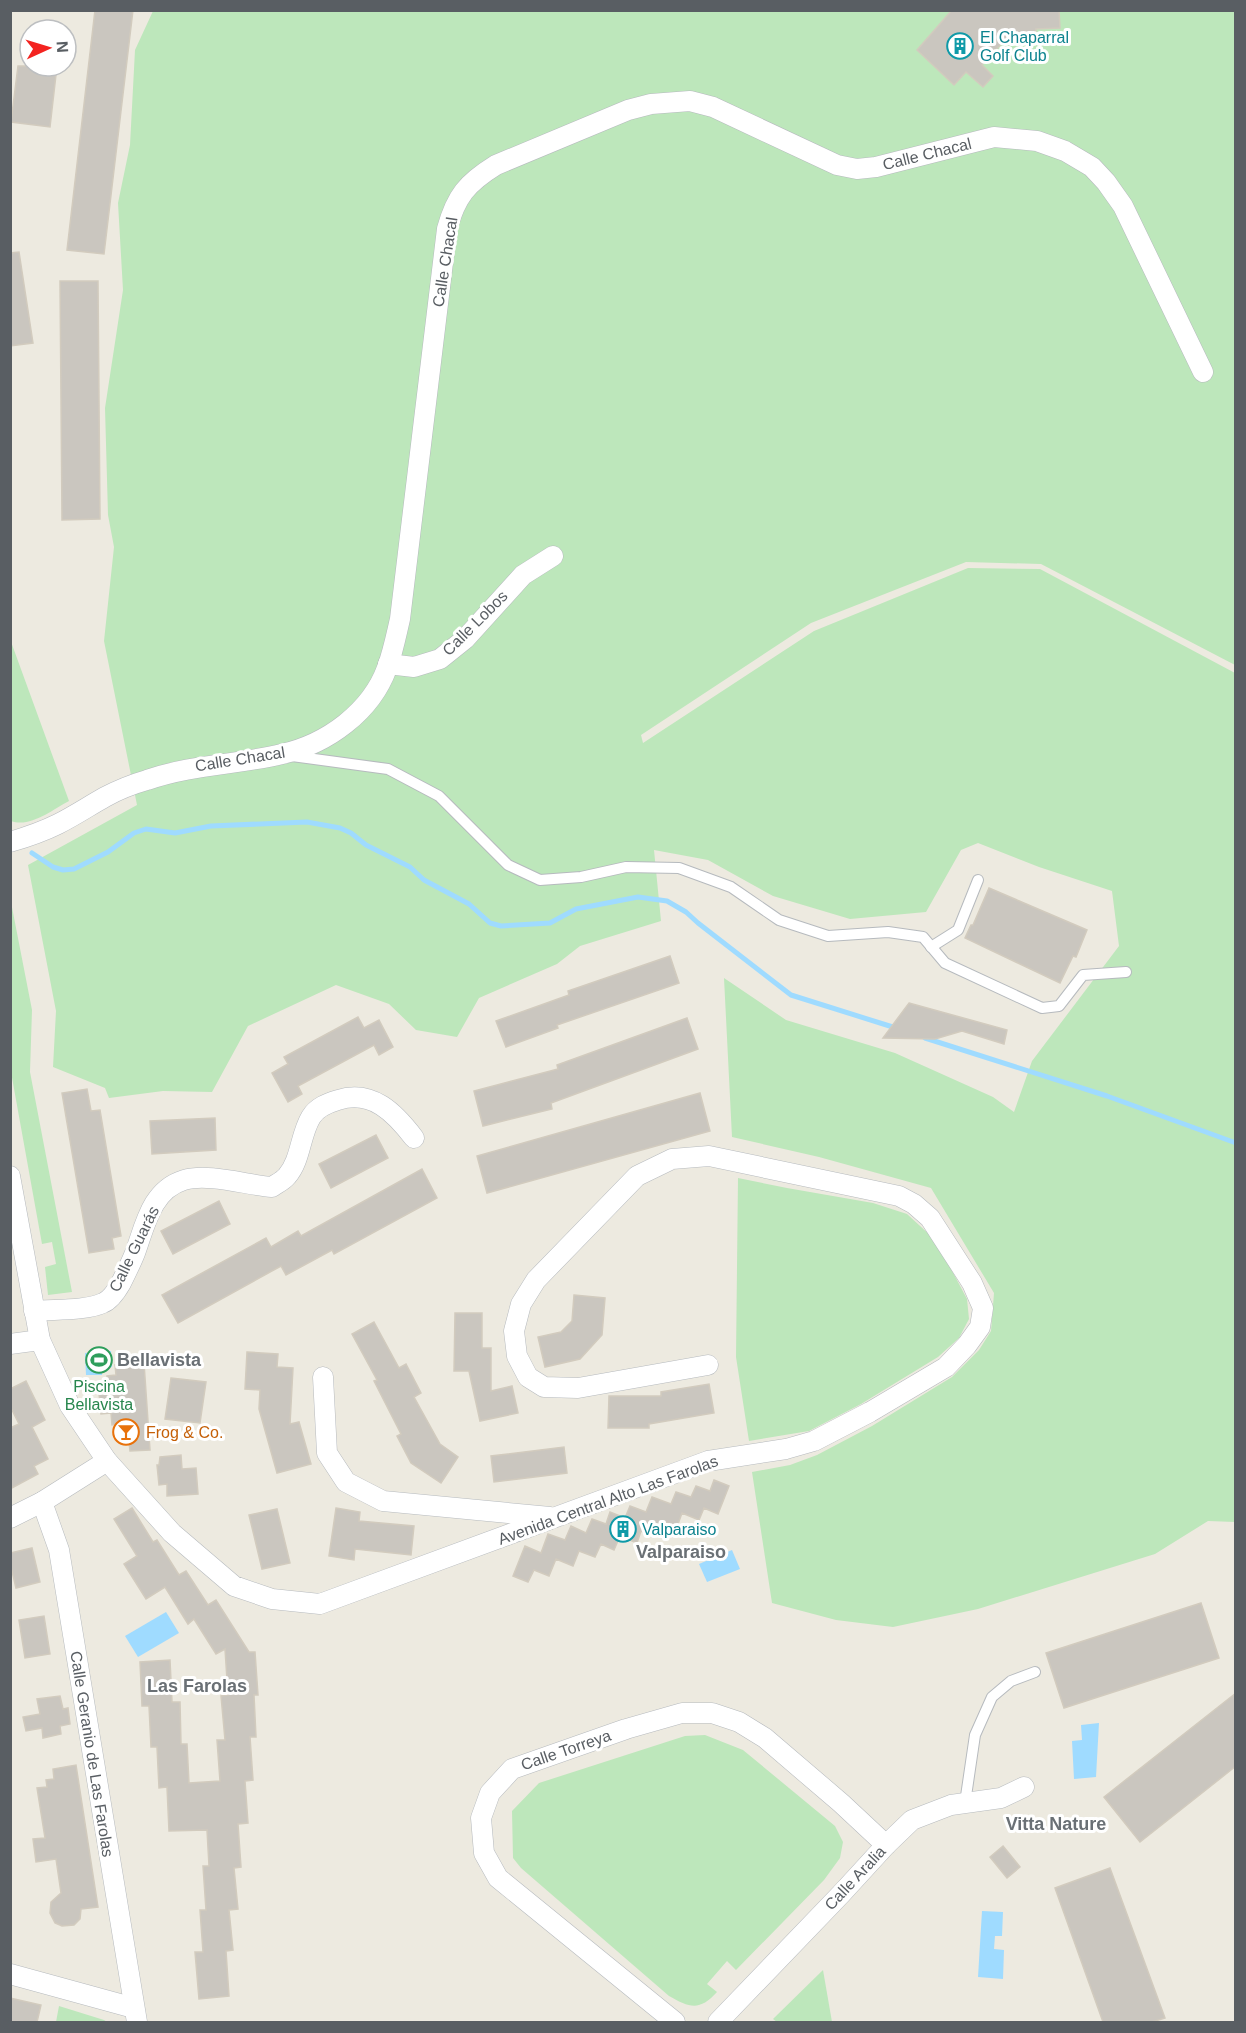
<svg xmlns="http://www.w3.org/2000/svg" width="1246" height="2033" font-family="Arial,sans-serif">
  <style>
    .green { fill: #bde7bb }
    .water { fill: #9fdbff }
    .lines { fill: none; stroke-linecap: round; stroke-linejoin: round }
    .stream { stroke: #9fdbff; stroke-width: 5 }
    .building { fill: #cac6bf; stroke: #d2cbbe; stroke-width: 1.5 }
    .service-casing { stroke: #b6babe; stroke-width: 12 }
    .minor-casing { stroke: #b6babe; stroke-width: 21 }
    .service { stroke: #fff; stroke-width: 10 }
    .minor { stroke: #fff; stroke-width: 20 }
    .labels { text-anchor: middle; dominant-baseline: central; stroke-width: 6; stroke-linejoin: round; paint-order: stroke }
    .culture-label { font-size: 16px; fill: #0d838f; stroke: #fff; text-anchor: start }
    .street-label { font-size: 16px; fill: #595e63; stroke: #fff }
    .leisure-label { font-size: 16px; fill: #27864d; stroke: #fff }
    .food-label { font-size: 16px; fill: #c56008; stroke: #fff; text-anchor: start }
    .neighbourhood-label { font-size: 18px; font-weight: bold; fill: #6a7075; stroke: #fff }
  </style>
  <rect width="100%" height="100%" fill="#edeae0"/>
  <g class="green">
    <path d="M153,11H1235V665L1041,564L966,562L811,623L641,735L643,743L814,631L968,568L1040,569L1235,673V1522L1208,1521L1155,1554L978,1609L893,1627L836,1620L772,1603L752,1472L790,1465L817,1455L872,1426L952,1377L979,1350L991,1331L994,1293L931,1188L819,1157L732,1137L724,978L786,1020L895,1053L993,1097L1014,1112L1032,1061L1119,946L1112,891L1039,867L978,843L961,850L926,912L850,919L773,896L708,860L654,850L661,921L580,946L557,964L479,998L457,1037L416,1030L389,1004L336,985L248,1026L212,1092L163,1091L109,1098L105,1088L53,1067L56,1011L28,865L137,805L104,641L114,547L108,515L105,408L123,290L118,203L130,145L135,50Z"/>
    <path d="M10,639L69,801C52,810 30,828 11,821Z"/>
    <path d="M10,897L32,1010L30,1072L72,1292L48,1295L45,1267L56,1264L52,1242L42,1244L11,1072Z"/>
    <path d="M738,1178L787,1188L873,1203L907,1214L931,1236L949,1265L967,1299L969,1319L959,1338L938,1357L861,1404L809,1431L749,1441L736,1357Z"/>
    <path d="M705,1735L743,1750L835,1826L843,1842L840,1858L824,1880L736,1970L727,1961L707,1984L717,1992C700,2011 690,2008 669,1996L521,1868L513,1858L512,1811L539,1783L685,1736Z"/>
    <path d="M823,1970L832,2022H777L773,2019Z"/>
    <path d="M59,2006L104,2020L107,2022H56Z"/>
  </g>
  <g class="water">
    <path d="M111,1351L112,1367L102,1368V1375H86L85,1353Z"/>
    <path d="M732,1550L740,1569L707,1582L699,1564Z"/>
    <path d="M166,1612L179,1633L138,1657L125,1636Z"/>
    <path d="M1099,1723L1096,1777L1074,1779L1072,1741L1082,1740L1081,1725Z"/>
    <path d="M982,1911L1003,1912L1002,1936H995L994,1949L1004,1950L1003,1979L978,1977Z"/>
  </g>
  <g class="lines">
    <g class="stream">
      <path d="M32,853L53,867L63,870L74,869L108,852L134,833L146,829L175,833L211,826L307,822L340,828L351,833L366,845L410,867L424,880L469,904L490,923L501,926L550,923L576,909L638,897L667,901L686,912L698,923L791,995L896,1028"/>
      <path d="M925,1038L1107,1096L1236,1143"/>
    </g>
  </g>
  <g class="building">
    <path d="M95,10H133L104,254L67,250Z"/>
    <path d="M952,10H1059L1060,28L1036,29V40L1003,42L982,65L993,76L983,87L966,72L954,85L917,50Z"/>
    <path d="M18,66H57L50,127L11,122Z"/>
    <path d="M19,252L33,343L10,346V253Z"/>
    <path d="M60,281H98L100,519L62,520Z"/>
    <path d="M989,888L1087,930L1076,957L1073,956L1060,983L965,938L971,925H973Z"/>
    <path d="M670,956L679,983L557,1025L558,1028L506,1047L496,1021L569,995L568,991Z"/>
    <path d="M909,1003L1007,1030L1004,1044L962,1031L935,1039L883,1038Z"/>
    <path d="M358,1017L364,1028L379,1020L393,1047L379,1055L374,1045L298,1086L302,1094L288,1102L272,1073L288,1064L284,1057Z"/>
    <path d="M687,1018L698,1049L551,1103L552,1109L483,1126L474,1091L558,1069L557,1065Z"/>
    <path d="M87,1089L91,1111L100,1110L121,1236L112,1238L114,1249L89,1253L62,1093Z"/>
    <path d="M700,1093L710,1131L487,1193L477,1156Z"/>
    <path d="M215,1118L216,1150L152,1154L150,1121Z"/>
    <path d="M376,1135L388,1158L331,1188L319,1164Z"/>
    <path d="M422,1169L437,1198L334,1254L332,1250L286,1275L281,1266L178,1323L162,1295L266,1238L271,1247L298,1231L301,1236Z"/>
    <path d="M219,1201L230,1224L173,1254L161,1231Z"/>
    <path d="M574,1295L605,1298L602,1335L580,1359L545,1367L538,1337L561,1332L572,1321Z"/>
    <path d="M455,1313H482V1348H491V1391L512,1386L518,1413L480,1421L469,1371H454Z"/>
    <path d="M374,1322L399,1368L406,1364L421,1393L414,1397L440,1444L458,1457L441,1483L411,1463L397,1436L401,1434L374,1381L377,1380L352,1334Z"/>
    <path d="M247,1352L278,1354L277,1367L293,1368L290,1424L299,1422L311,1464L277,1473L259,1409L260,1390L245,1389Z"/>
    <path d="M144,1363L150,1450L130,1451L129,1442H120L119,1424L112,1425L111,1413L101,1414L99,1393L108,1392L107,1376L116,1375L115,1365Z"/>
    <path d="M171,1378L206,1382L200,1423L165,1419Z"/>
    <path d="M26,1381L45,1420L32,1427L48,1459L34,1466L38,1474L10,1489V1428L19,1424L10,1406V1389Z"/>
    <path d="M709,1384L714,1413L649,1424V1428H608L609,1396H661V1392Z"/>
    <path d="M564,1447L567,1473L494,1482L491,1456Z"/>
    <path d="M181,1455L182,1469L196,1468L198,1494L167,1496V1484L159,1485L157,1465H159L160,1457Z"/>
    <path d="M714,1480L729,1486L718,1514L704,1508L699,1520L682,1513L677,1527L662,1521L655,1537L641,1531L637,1543L620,1536L614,1550L601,1544L595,1557L579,1551L573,1566L556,1559L549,1576L534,1570L528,1582L513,1576L525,1546L541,1553L548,1534L565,1540L571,1526L586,1533L592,1519L606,1524L610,1512L625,1518L630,1506L646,1512L652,1497L671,1504L676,1492L691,1497L696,1486L710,1491Z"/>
    <path d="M132,1508L153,1542L157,1540L179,1575L186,1571L208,1605L216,1600L249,1652H255L258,1695H254L256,1737H250L253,1780L245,1781L248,1823L238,1824L241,1867L234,1868L238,1909L229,1910L233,1950L226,1951L229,1996L199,1999L195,1952H203L200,1910H206L203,1866H209L207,1830L169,1831L167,1787L159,1788L157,1747H151L149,1706H142L140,1662L170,1660L172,1702H180L181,1744H187L189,1783L220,1781L217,1740H225L221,1696L228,1695L225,1649L216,1654L194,1619L188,1624L165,1587L146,1599L124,1564L137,1556L114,1519Z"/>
    <path d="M336,1508L360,1512L359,1521L414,1526L411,1555L355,1549L354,1560L329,1556Z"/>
    <path d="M277,1509L290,1563L262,1569L249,1515Z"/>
    <path d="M32,1548L40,1582L16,1588L10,1563V1553Z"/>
    <path d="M1201,1603L1219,1658L1064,1708L1046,1653Z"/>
    <path d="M44,1616L50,1654L25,1658L19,1620Z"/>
    <path d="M1236,1693V1766L1140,1842L1104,1797Z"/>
    <path d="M60,1696L63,1709L68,1708L70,1724L60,1726L61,1734L43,1738L42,1728L26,1731L23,1717L40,1714L37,1699Z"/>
    <path d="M76,1765L98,1907L81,1909L80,1919L74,1925L62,1926L55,1923L50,1913L51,1902L61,1893L56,1859L36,1862L33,1839L45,1838L37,1788L47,1787L46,1780L54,1779L53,1769Z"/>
    <path d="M1003,1846L1020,1867L1007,1878L990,1857Z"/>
    <path d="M1110,1868L1165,2018L1152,2022H1103L1055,1888Z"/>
    <path d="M10,1998L41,2005L37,2022H10Z"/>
  </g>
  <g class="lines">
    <g class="service-casing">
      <g id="service">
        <path d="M292,756L388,769L439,796L508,865L540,880L581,877L626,867L679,868L731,887L779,920L828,936L888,932L923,937L945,963L1042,1008L1059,1006L1083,975L1126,972"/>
        <path d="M931,947L958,930L978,880"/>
        <path d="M965,1803L975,1735L992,1697L1011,1681L1035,1672"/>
      </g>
    </g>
    <g class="minor-casing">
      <g id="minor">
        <path d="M388,664L414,667L440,659L465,639L523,575L553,556"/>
        <path d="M10,842C27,837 42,832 58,824C74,816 89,806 105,797C118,790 133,784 147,780C193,764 237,765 282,754C327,744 371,712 387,668C393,652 396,636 400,619L447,229C456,196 467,183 496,165L628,110L651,104L690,101L713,107L837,165L857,169L876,167L994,137L1037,141L1065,151L1092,167L1106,182L1123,206L1203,372"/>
        <path d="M10,1176L40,1340L70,1406L107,1461L172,1533L234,1586L272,1599L320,1604L708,1461L786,1449L814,1441L870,1412L946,1367L967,1345L980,1327L983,1308L972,1283L930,1218L914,1204L899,1196L709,1156L672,1159L637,1176L536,1280L521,1304L514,1331L517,1356L528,1377L544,1387L578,1388L708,1365"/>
        <path d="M34,1311C54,1309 85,1311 103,1303C111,1300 117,1290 121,1283C126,1273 131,1263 135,1253C145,1226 151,1190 184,1180C208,1173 247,1185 272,1187C276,1184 283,1181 287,1176C301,1160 300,1135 311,1117C317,1107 328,1103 338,1100C372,1089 395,1113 414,1138"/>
        <path d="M10,1344L40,1340"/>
        <path d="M323,1377L327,1453L346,1482L383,1501L550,1517"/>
        <path d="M42,1502L59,1550L137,2022"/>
        <path d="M10,1518L42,1502L107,1461"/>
        <path d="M10,1974L134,2008"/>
        <path d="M675,2022L498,1878L484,1853L481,1818L490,1793L512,1769L626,1729L682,1713H712L739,1722L765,1738L841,1803L886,1845"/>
        <path d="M718,2022L842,1893L886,1845L912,1820L951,1805L1001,1798L1024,1787"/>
      </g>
    </g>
    <use href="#service" class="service"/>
    <use href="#minor" class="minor"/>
  </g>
  <defs>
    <g id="building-ring" transform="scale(1.35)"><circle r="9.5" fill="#fff" stroke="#0f9aa8" stroke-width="1.5"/><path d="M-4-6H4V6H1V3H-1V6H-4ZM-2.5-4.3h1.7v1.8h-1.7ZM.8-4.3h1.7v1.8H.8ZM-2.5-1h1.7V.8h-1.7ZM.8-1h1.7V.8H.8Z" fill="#0f9aa8"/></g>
    <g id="stadium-ring" transform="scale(1.35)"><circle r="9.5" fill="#fff" stroke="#2e9e5b" stroke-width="1.5"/><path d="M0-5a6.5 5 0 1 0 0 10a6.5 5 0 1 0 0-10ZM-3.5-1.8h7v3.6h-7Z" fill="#2e9e5b"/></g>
    <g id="bar-ring" transform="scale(1.35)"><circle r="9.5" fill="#fff" stroke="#e8710a" stroke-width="1.5"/><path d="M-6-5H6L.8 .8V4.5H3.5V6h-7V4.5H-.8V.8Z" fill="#e8710a"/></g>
  </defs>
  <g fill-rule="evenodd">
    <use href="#building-ring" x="960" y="46"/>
    <use href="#stadium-ring" x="99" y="1360"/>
    <use href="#bar-ring" x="126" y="1432"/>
    <use href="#building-ring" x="623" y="1529"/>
  </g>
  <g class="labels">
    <g class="culture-label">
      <text x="980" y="37">El Chaparral<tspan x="980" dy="18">Golf Club</tspan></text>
      <text x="642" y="1529">Valparaiso</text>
    </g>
    <g class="street-label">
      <text transform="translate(927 154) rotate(-14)">Calle Chacal</text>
      <text transform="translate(445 262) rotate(-81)">Calle Chacal</text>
      <text transform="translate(475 623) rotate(-45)">Calle Lobos</text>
      <text transform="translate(240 759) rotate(-9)">Calle Chacal</text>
      <text transform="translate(134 1249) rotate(-64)">Calle Guarás</text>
      <text transform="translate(608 1500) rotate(-20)">Avenida Central Alto Las Farolas</text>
      <text transform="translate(566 1750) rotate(-19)">Calle Torreya</text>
      <text transform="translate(92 1754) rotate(81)">Calle Geranio de Las Farolas</text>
      <text transform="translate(855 1878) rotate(-47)">Calle Aralia</text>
    </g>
    <g class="leisure-label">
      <text x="99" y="1386">Piscina<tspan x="99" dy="18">Bellavista</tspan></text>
    </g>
    <g class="food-label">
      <text x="146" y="1432">Frog &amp; Co.</text>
    </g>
    <g class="neighbourhood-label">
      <text x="159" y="1360">Bellavista</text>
      <text x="681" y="1552">Valparaiso</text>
      <text x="197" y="1686">Las Farolas</text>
      <text x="1056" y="1824">Vitta Nature</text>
    </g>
  </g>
  <rect width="1246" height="2033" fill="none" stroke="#595e63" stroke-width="24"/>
  <g transform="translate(48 48) rotate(86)"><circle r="28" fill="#ffffff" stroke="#bdbfc1" stroke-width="1.5"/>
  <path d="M0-4.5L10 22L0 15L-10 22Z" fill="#f32320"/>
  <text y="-9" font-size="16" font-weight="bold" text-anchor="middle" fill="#595e63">N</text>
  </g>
</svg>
